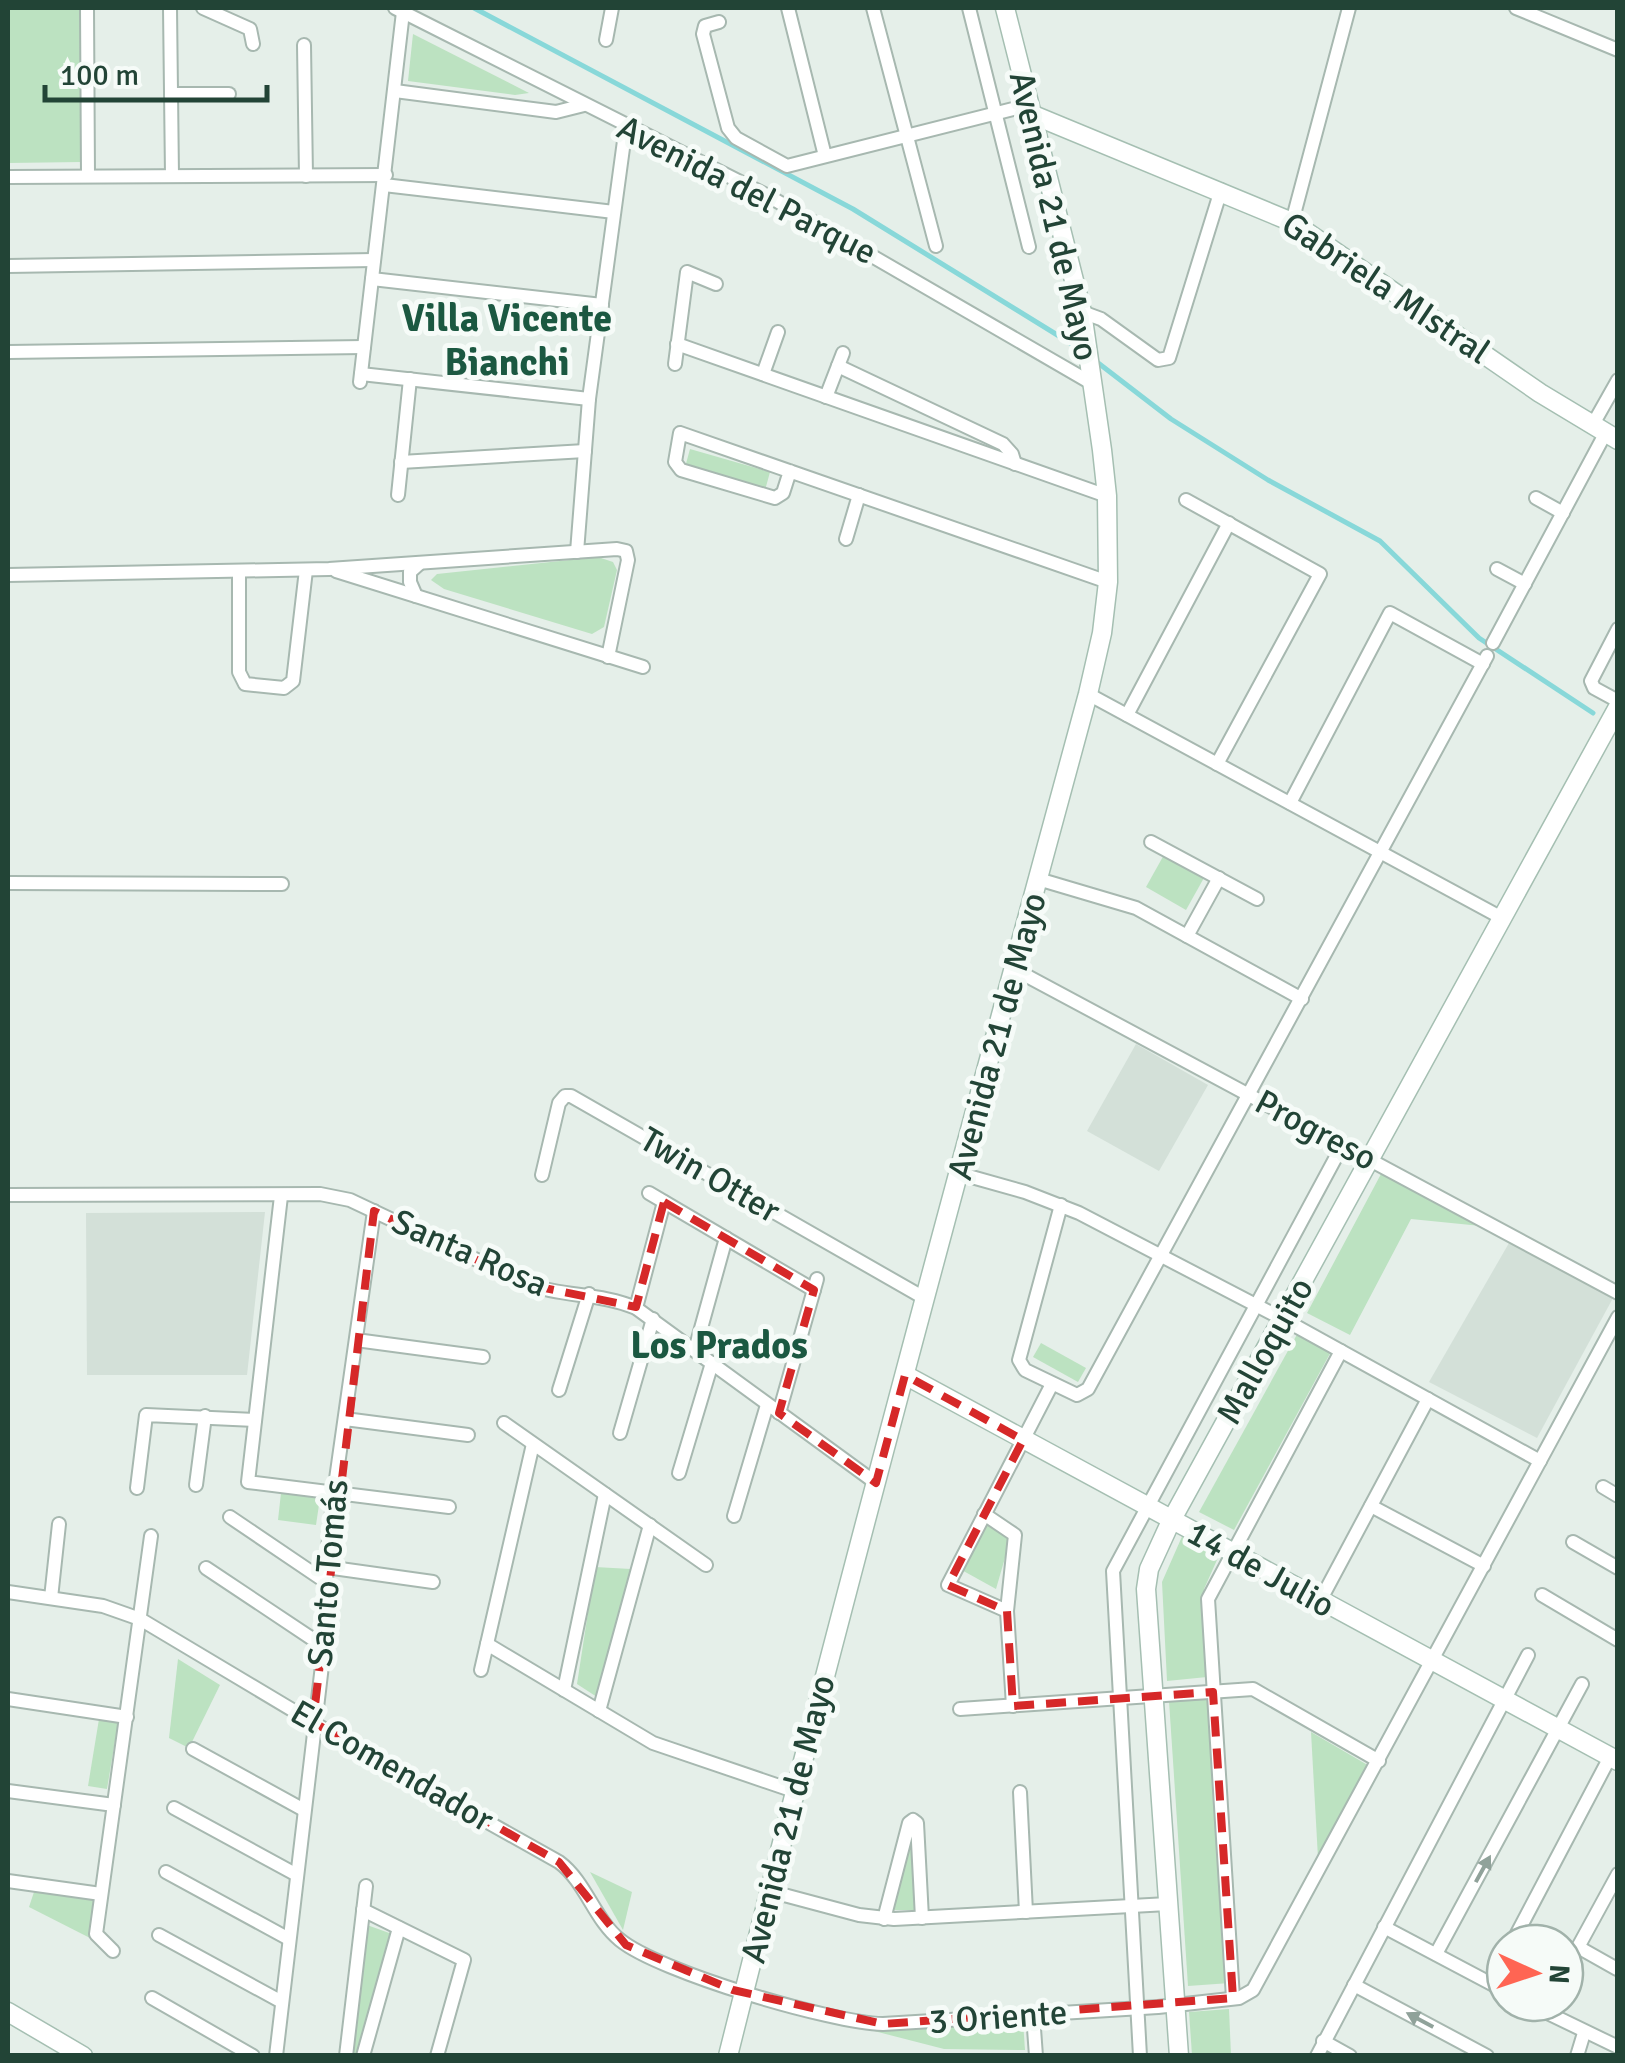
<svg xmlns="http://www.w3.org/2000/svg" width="1625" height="2063" font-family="Signika,sans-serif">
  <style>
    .built { fill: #d3e0d8 }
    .green { fill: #bce2c1 }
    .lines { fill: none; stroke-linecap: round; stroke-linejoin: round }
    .stream { stroke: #88d8d9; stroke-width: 5 }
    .street-casing { stroke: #a7b8b0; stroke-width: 16 }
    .secondary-casing { stroke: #a5bfb2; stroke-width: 21 }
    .street { stroke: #fff; stroke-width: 12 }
    .secondary { stroke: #fff; stroke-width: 18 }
    .oneway { fill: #90a29a }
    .marked { fill: none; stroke: #d62828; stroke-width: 8; stroke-dasharray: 20 12; stroke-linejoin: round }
    .labels { text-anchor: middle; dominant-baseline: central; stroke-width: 10; stroke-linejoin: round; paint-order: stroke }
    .street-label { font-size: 35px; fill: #224436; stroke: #f6fbf8 }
    .neighbourhood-label { font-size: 38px; font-weight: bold; fill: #1b5841; stroke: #f6fbf8 }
  </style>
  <rect width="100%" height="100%" fill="#e5efe9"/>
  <g class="built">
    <path d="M1136,1044L1208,1085L1159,1171L1087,1131Z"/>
    <path d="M265,1212L247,1375H87L86,1213Z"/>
    <path d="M1509,1243L1613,1298L1537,1438L1429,1382Z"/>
  </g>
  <g class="green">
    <path d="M8,8H83L82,162L8,163Z"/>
    <path d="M413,34L529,93L515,95L408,81Z"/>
    <path d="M690,449L770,472L764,494L684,471Z"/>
    <path d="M598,557L613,562L617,570L604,627L592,634L444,589L431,580L437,574Z"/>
    <path d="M1165,853L1205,876L1186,910L1146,887Z"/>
    <path d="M1381,1174L1481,1226L1411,1219L1350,1335L1307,1313Z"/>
    <path d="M1300,1329L1333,1348L1234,1530L1199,1512Z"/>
    <path d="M1041,1343L1086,1368L1078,1382L1033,1357Z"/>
    <path d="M281,1493L320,1498L316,1525L278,1520Z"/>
    <path d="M983,1519L1011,1537L996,1589L958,1568Z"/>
    <path d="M1184,1532L1221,1551L1204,1589L1207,1677L1167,1681L1162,1582Z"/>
    <path d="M595,1567L631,1569L597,1697L577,1684Z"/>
    <path d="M178,1659L220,1685L189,1748L169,1738Z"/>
    <path d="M1209,1697L1230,1983L1188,1986L1169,1701Z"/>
    <path d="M99,1719L118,1723L107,1789L88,1786Z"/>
    <path d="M1311,1732L1371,1767L1318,1858Z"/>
    <path d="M911,1830L917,1910H894Z"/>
    <path d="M590,1872L632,1892L623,1930Z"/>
    <path d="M34,1892L100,1899L90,1938L29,1907Z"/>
    <path d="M367,1925L392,1934L358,2055L353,2056Z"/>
    <path d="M1229,2009L1231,2055H1192L1189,2012Z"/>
    <path d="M1023,2021L1025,2050L944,2049L874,2031Z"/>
  </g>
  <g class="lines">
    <g class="stream">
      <path d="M474,8L853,209L1080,349"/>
      <path d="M1093,359L1171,419L1268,480L1380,541L1479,638L1593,713"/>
    </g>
    <g class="street-casing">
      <g id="street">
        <path d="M87,8L88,176"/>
        <path d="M170,8L172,176"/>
        <path d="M203,8L250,29L253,44"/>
        <path d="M395,8L770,197L1093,384"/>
        <path d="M788,8L825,156"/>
        <path d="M873,8L936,246"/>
        <path d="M969,8L1029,247"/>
        <path d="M1516,8L1618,50"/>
        <path d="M719,22L705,26L703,34L728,128L736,138L787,166L1029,105"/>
        <path d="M606,40L612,8"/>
        <path d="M304,45L306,176"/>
        <path d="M395,91L556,112L584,105"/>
        <path d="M171,94H229"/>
        <path d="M8,177L386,175"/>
        <path d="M384,185L614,212"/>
        <path d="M1292,222L1349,8"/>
        <path d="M8,266L374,260"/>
        <path d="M372,279L602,305"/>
        <path d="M1082,312L1101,319L1158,360L1169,358L1221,190"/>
        <path d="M677,344L1107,496"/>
        <path d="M8,352L364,347"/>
        <path d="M675,364L687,272L716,284"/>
        <path d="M838,366L1003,444L1012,454L1015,464"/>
        <path d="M361,374L589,399"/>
        <path d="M763,374L778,332"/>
        <path d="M360,382L403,12"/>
        <path d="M826,397L843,353"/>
        <path d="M1592,426L1618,380"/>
        <path d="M401,462L585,451"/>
        <path d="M790,471L783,493L775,498L681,470L675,462L680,433L1108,582"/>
        <path d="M398,495L410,379"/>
        <path d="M1536,498L1563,513"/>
        <path d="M1186,500L1320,574L1217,764"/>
        <path d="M846,539L859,495"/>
        <path d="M577,552L589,399L626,126"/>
        <path d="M1497,569L1525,584"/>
        <path d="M239,571V672L245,684L284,688L293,681L306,570"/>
        <path d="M336,571L643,667"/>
        <path d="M8,575L329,569L617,549L626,551L628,560L608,657"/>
        <path d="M416,596L410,582V572L420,563"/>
        <path d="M1618,629L1591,681L1594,688L1618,701"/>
        <path d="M1493,643L1605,434"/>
        <path d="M1088,694L1502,918"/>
        <path d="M1127,715L1229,523"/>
        <path d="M1290,803L1390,613L1483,664"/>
        <path d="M1151,842L1257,899"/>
        <path d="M1038,879L1136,908L1302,999"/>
        <path d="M8,883L282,884"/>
        <path d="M1187,936L1219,878"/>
        <path d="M1014,969L1618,1293"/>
        <path d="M961,1174L1025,1192L1079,1213L1292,1324L1540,1461"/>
        <path d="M542,1175L559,1103L565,1096H571L926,1299"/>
        <path d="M649,1193L814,1290"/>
        <path d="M8,1195L320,1194L350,1200L530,1285C565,1297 601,1293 636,1308L876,1483"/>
        <path d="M281,1196L248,1482L449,1507"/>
        <path d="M1061,1205L1019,1360L1025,1370L1077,1395L1088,1389L1487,656"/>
        <path d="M636,1308L664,1202"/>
        <path d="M356,1340L483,1357"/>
        <path d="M695,1350L726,1238"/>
        <path d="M559,1390L589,1294"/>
        <path d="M779,1413L817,1279"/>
        <path d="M345,1419L468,1435"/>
        <path d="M504,1423L706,1565"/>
        <path d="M620,1433L653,1319"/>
        <path d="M679,1473L712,1363"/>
        <path d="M196,1485L205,1416"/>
        <path d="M1603,1487L1618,1496"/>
        <path d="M137,1488L146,1415L255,1420"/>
        <path d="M1371,1506L1484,1566"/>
        <path d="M984,1514L1015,1535L1007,1611L1013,1706"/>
        <path d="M734,1516L767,1405"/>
        <path d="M230,1517L326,1582"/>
        <path d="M1573,1542L1618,1568"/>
        <path d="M326,1567L433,1582"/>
        <path d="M206,1568L323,1646"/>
        <path d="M8,1592L103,1606L140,1619L361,1751L559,1862C586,1882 594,1919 620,1940C659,1972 832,2023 883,2024L1158,2007L1239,1998L1253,1990L1618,1317"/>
        <path d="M1542,1595L1618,1640"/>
        <path d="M51,1598L59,1524"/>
        <path d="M1320,1601L1428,1399"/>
        <path d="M1007,1611L948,1585L1052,1384"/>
        <path d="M487,1644L653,1743L794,1791"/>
        <path d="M481,1670L533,1444"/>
        <path d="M564,1690L605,1494"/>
        <path d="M8,1699L127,1717"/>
        <path d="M960,1709L1253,1689L1379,1761"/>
        <path d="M599,1711L650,1525"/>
        <path d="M193,1749L304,1810"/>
        <path d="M8,1791L114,1805"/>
        <path d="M1020,1792L1026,1912"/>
        <path d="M174,1808L297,1875"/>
        <path d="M166,1872L289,1939"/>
        <path d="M8,1881L101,1894"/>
        <path d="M769,1891L859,1915L894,1919L1168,1904"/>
        <path d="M363,1910L464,1960L437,2056"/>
        <path d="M884,1919L909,1823L913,1820L917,1823L922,1918"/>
        <path d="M1384,1927L1505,1991"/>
        <path d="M159,1935L282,2002"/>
        <path d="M1512,1943L1610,1757"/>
        <path d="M1578,1947L1617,1969"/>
        <path d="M113,1951L96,1934L151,1536"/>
        <path d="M1436,1954L1582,1684"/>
        <path d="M1565,1971L1618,1874"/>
        <path d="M1491,1983L1505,1957"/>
        <path d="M1354,1985L1487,2056"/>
        <path d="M152,1998L253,2056"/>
        <path d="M1233,1998L1208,1599L1341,1351"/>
        <path d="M1527,2003L1618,2047"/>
        <path d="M1033,2015L1036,2056"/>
        <path d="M1323,2041L1350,2056"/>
        <path d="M276,2056L327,1623L326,1567L334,1493L374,1211"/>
        <path d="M346,2056L366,1886"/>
        <path d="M363,2056L399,1928"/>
        <path d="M1140,2056L1113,1571L1343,1144"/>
        <path d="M1317,2056L1528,1655"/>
        <path d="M1577,2056L1584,2033"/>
      </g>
    </g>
    <g class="secondary-casing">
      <g id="secondary">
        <path d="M1031,114L1292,222L1540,393L1618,440"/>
        <path d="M905,1375L1618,1761"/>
        <path d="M8,2012L83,2056"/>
        <path d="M728,2056C842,1600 965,1147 1088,694L1102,633L1108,582L1107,496L1102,450L1082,312L1005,8"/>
        <path d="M1179,2056L1146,1589L1149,1569L1171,1521L1618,707"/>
      </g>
    </g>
    <use href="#street" class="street"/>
    <use href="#secondary" class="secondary"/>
  </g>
  <defs><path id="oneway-solid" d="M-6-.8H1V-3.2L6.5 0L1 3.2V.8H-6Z" transform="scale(2.5)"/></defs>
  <g class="oneway">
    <use href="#oneway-solid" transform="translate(1483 1869) rotate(-61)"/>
    <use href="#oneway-solid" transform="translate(1420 2020) rotate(-152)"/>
  </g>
  <path class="marked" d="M664,1202L814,1290L779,1413L876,1483L905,1375L1023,1440L948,1585L1007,1611L1013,1706L1213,1692L1233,1998L883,2024L733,1990L626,1945L559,1862L313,1722L374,1211L530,1285L636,1307Z"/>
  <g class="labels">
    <g class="street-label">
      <text transform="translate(747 190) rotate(27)">Avenida del Parque</text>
      <text transform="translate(1054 216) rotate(77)">Avenida 21 de Mayo</text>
      <text transform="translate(1386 288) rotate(34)">Gabriela MIstral</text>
      <text transform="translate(997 1036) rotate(-75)">Avenida 21 de Mayo</text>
      <text transform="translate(1316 1130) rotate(28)">Progreso</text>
      <text transform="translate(710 1175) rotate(30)">Twin Otter</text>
      <text transform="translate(470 1253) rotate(24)">Santa Rosa</text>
      <text transform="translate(1265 1351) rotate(-61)">Malloquito</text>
      <text transform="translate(1261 1569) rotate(29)">14 de Julio</text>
      <text transform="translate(328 1573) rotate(-85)">Santo Tomás</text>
      <text transform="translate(392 1766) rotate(30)">El Comendador</text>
      <text transform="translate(788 1819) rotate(-76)">Avenida 21 de Mayo</text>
      <text transform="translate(998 2017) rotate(-4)">3 Oriente</text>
    </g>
    <g class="neighbourhood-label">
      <text x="507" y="318">Villa Vicente<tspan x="507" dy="44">Bianchi</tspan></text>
      <text x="719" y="1345">Los Prados</text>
    </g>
  </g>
  <rect width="1625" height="2063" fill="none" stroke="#224436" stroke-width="20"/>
  <g transform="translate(1535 1973) rotate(93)"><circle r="48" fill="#f6fbf8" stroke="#a1b2aa" stroke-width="2.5"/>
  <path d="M0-8L18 38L0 25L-18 38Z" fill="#ff6553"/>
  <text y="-15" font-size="28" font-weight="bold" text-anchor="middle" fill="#224436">N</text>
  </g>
  <path d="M45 85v15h222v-15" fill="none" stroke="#224436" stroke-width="5"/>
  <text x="60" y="85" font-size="30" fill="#224436" stroke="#f6fbf8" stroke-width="8" paint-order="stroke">100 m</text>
</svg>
